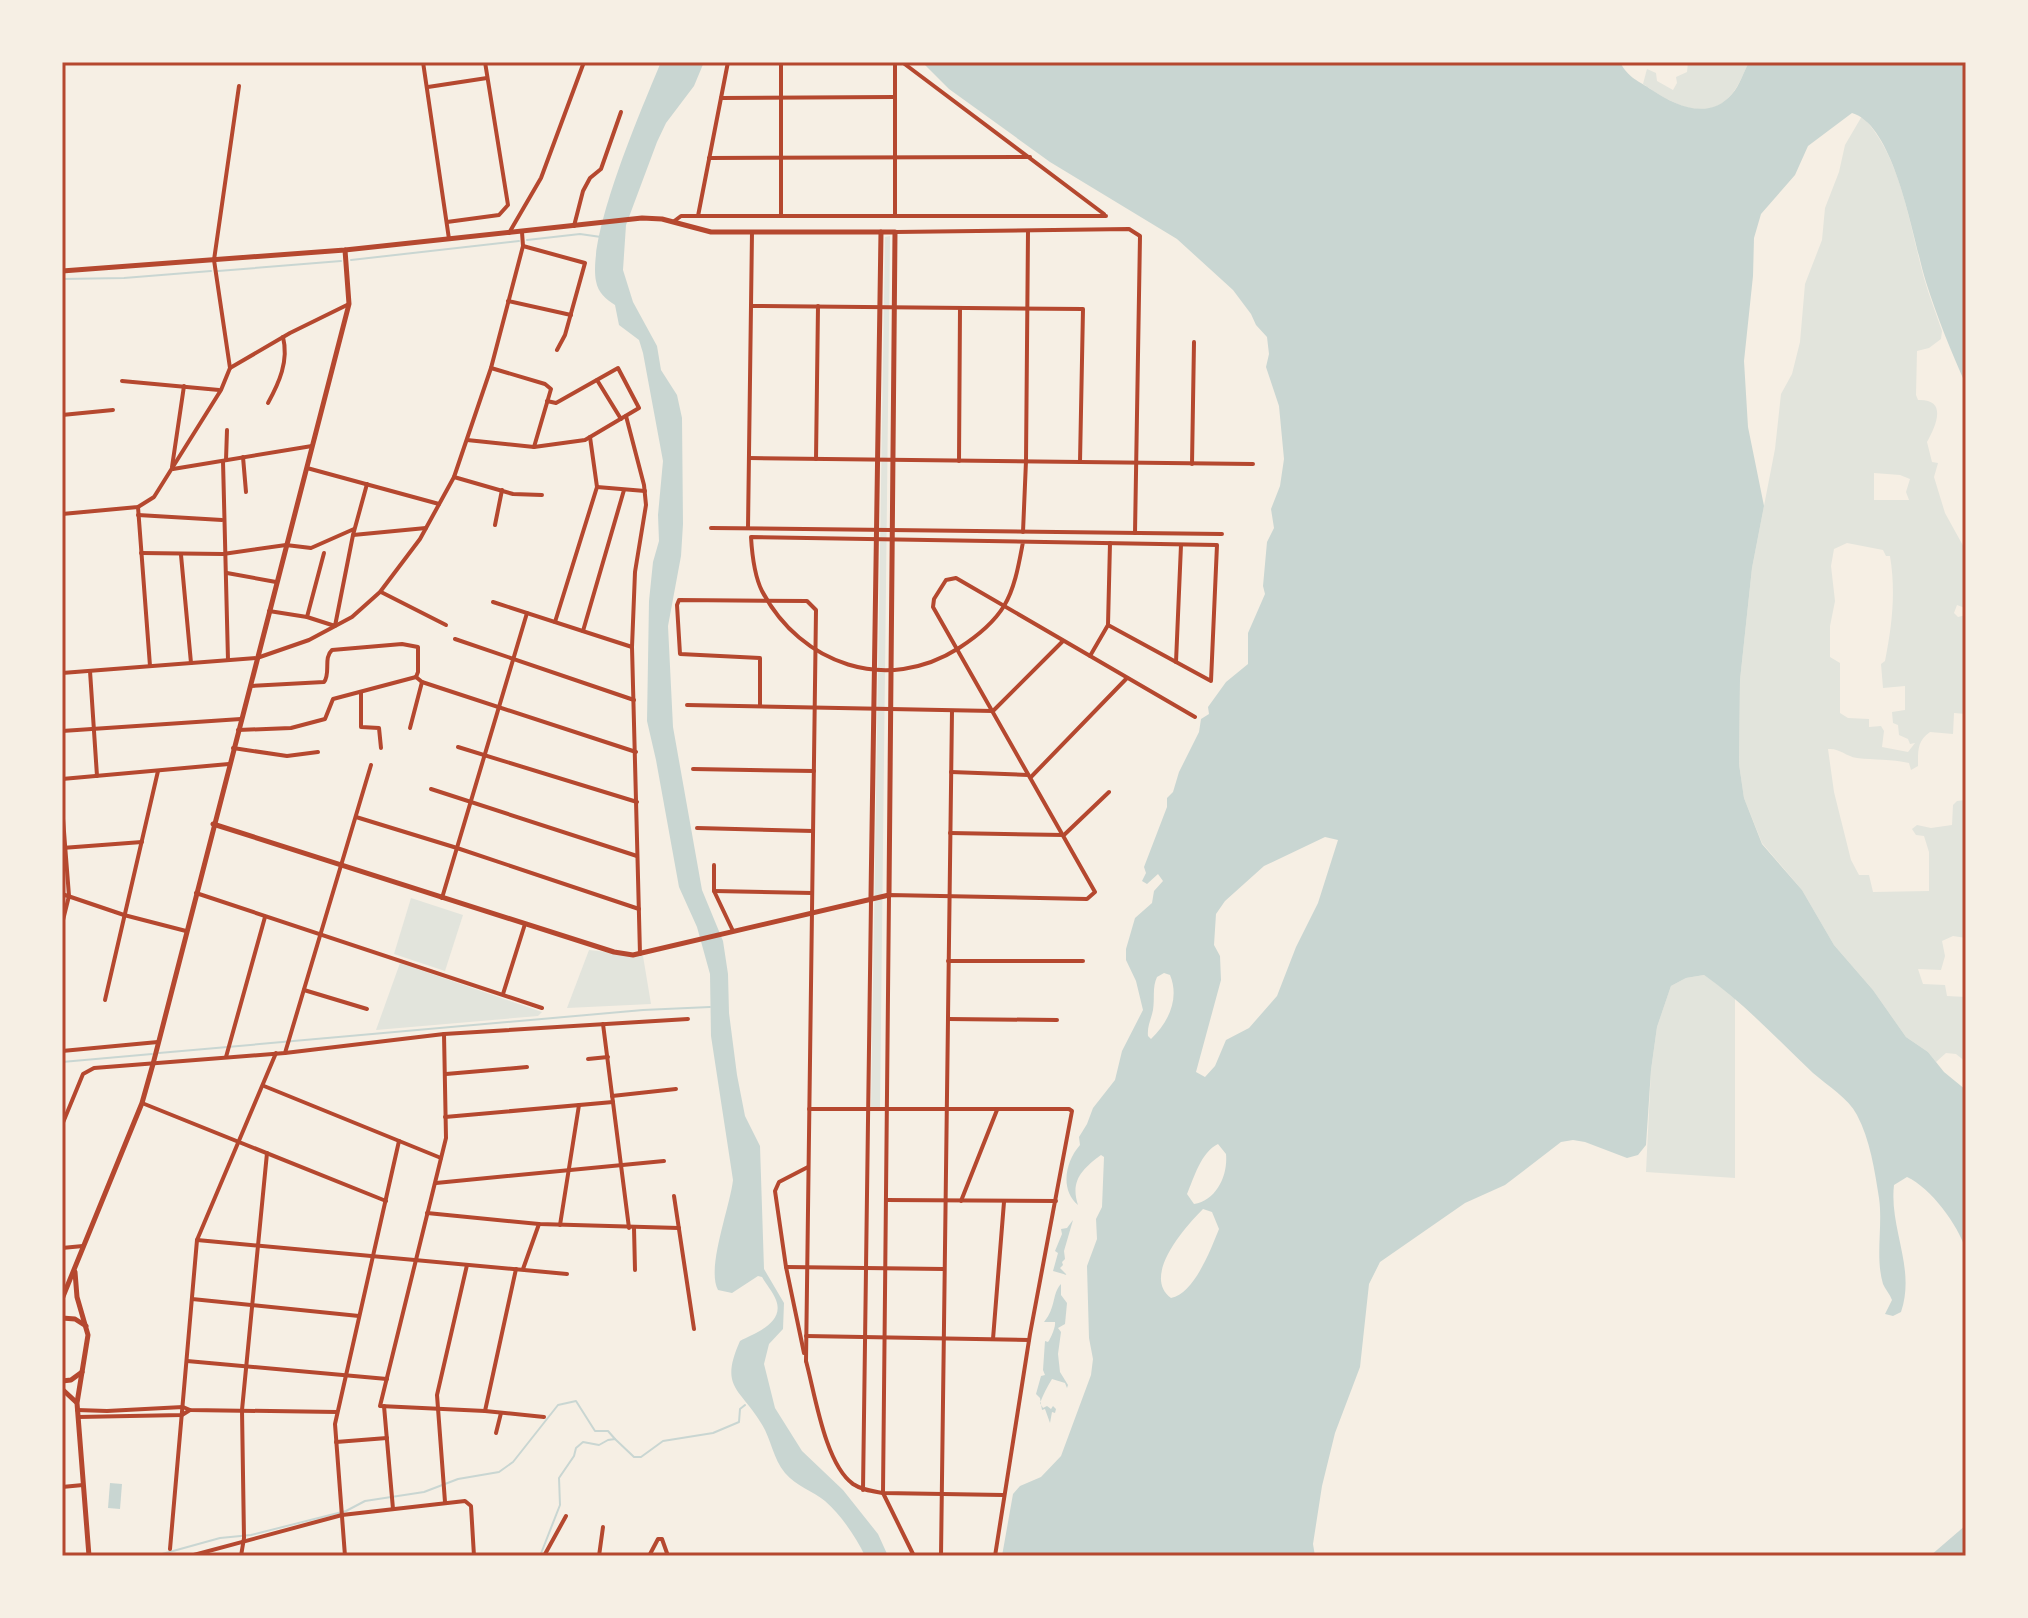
<svg xmlns="http://www.w3.org/2000/svg" width="2028" height="1618" font-family="'IBM Plex Sans',sans-serif">
  <style>
    .green { fill: #e2e4dc; fill-rule: evenodd }
    .water { fill: #c9d6d2; fill-rule: evenodd }
    .lines { fill: none; stroke-linecap: round; stroke-linejoin: round }
    .stream { stroke: #c9d6d2; stroke-width: 2 }
    .minor { stroke: #b5482f; stroke-width: 4 }
    .tertiary { stroke: #b5482f; stroke-width: 5 }
    .neatline { fill: none; stroke: #b5482f; stroke-width: 3 }
  </style>
  <rect width="100%" height="100%" fill="#f6efe4"/>
  <g class="green">
    <path d="M1688,62L1709,64L1712,62H1749C1743,74 1739,86 1731,95C1705,125 1668,101 1643,84L1647,69L1656,73L1657,81L1673,90L1677,83L1676,77L1687,72Z"/>
    <path d="M1862,116C1902,158 1909,224 1924,278C1929,296 1936,313 1942,331L1941,339L1929,348L1917,351L1916,395L1918,400C1949,399 1935,427 1927,442L1932,462L1938,463L1934,477L1945,513L1966,551L1965,608L1957,605L1954,613L1958,617L1966,615V714L1954,713L1953,734L1930,732C1917,741 1918,751 1918,766L1911,770L1909,763C1891,759 1875,760 1857,758C1845,756 1840,748 1828,749L1834,792L1851,860L1859,875H1869L1873,892L1929,891V852L1924,836L1916,835L1912,829L1917,825L1931,828L1952,825L1953,805L1957,801L1965,800L1966,938L1953,936L1942,941L1945,956L1941,970L1918,969L1923,984L1945,985L1947,996L1966,997V1062L1956,1054L1946,1053L1936,1062L1928,1052L1906,1037L1873,990L1834,945L1802,890L1762,843L1744,798L1739,764L1740,680L1752,568L1775,449L1781,394L1792,374L1800,342L1805,284L1822,240L1825,208L1839,172L1845,145ZM1874,473L1900,475L1910,479L1906,492L1909,500H1874ZM1847,543L1883,550L1886,556H1890C1896,592 1892,626 1885,661L1881,664L1883,688L1905,686V710L1892,712L1893,723L1898,725L1899,735L1908,739L1910,744L1915,743L1908,752L1882,747L1884,731L1881,726L1869,727V719L1848,718L1840,713V663L1830,657V626L1835,601L1831,566L1834,549Z"/>
    <path d="M890,236L880,1109H871L885,237Z"/>
    <path d="M411,898L463,915L445,971L394,954Z"/>
    <path d="M589,950L643,956L651,1004L567,1008Z"/>
    <path d="M400,963L542,1012L538,1016L376,1030Z"/>
    <path d="M1704,975L1735,997V1178L1646,1172L1651,1070L1657,1027L1671,986L1686,978Z"/>
  </g>
  <g class="water">
    <path d="M661,62H704L694,86L666,123L657,142L626,225L623,270L633,302L657,346L661,370L677,395L682,418L683,524L681,556L668,626L673,727L702,890L723,941L728,974L729,1013L737,1075L745,1116L760,1146L764,1269L784,1303L783,1329L769,1344L764,1364L775,1408L802,1451L843,1490L878,1534L888,1556H865C856,1537 841,1515 825,1501C813,1491 796,1486 785,1473C773,1459 771,1438 761,1423C740,1388 719,1388 740,1341C755,1333 785,1323 776,1300C773,1292 766,1284 762,1277L758,1276L732,1293L718,1290C706,1269 730,1207 733,1180L711,1036L710,974L697,927L679,887L656,760L647,721L649,601L653,562L659,541L658,515L663,461L643,353L639,340L619,325L615,305C606,299 598,293 596,281C587,235 642,108 661,62Z"/>
    <path d="M922,62H1620C1628,78 1639,81 1652,90C1676,106 1709,121 1732,94C1740,85 1743,73 1749,62H1966V385C1951,351 1937,317 1926,282C1913,241 1896,126 1852,113L1808,146L1795,175L1761,214L1754,238L1753,276L1744,361L1748,427L1764,506L1752,568L1740,680L1739,764L1744,798L1762,844L1802,890L1834,945L1873,990L1906,1037L1928,1052L1944,1072L1966,1090V1250C1958,1225 1931,1188 1907,1177L1894,1185C1889,1228 1916,1268 1901,1312L1893,1316L1885,1314L1892,1300C1890,1294 1885,1289 1883,1284C1875,1257 1883,1226 1879,1198C1875,1172 1870,1139 1857,1115C1848,1098 1828,1086 1813,1073C1777,1039 1744,1003 1704,975L1686,978L1671,986L1657,1027L1651,1070L1646,1145L1638,1155L1627,1158L1585,1142L1573,1140L1561,1142L1505,1185L1465,1203L1380,1262L1369,1284L1360,1367L1335,1433L1322,1486L1313,1544L1315,1556H1002L1013,1494L1020,1486L1041,1477L1061,1456L1091,1375L1093,1359L1089,1338L1087,1266L1097,1239L1096,1219L1102,1207L1104,1157L1101,1155C1082,1169 1070,1181 1078,1205C1060,1190 1065,1162 1080,1145L1079,1137L1087,1124L1093,1108L1115,1080L1122,1051L1143,1010L1136,981L1126,960V949L1135,918L1152,903L1154,891L1163,881L1158,874L1147,884L1142,881L1146,873L1144,867L1167,807V798L1173,792L1179,772L1199,732L1201,719L1209,714L1208,707L1226,682L1248,664V633L1265,594L1263,586L1267,542L1274,528L1271,509L1280,486L1284,459L1279,406L1266,367L1269,354L1267,337L1256,325L1251,314L1233,290L1177,239L1050,162L949,89ZM1325,837L1338,840L1318,903L1296,947L1277,996L1249,1028L1226,1040L1215,1066L1205,1077L1196,1072L1221,980L1220,956L1214,945L1216,914L1225,901L1264,866ZM1164,973L1170,975C1180,999 1168,1023 1151,1039L1148,1036C1147,1026 1151,1020 1153,1010C1155,998 1152,988 1157,977ZM1218,1144L1226,1154C1228,1175 1217,1200 1194,1204L1187,1194C1194,1178 1201,1152 1218,1144ZM1203,1209L1212,1212L1219,1229C1211,1249 1194,1294 1171,1298C1141,1276 1186,1226 1203,1209Z"/>
    <path d="M1073,1220L1064,1251L1065,1259L1062,1262L1063,1265L1060,1268L1067,1275L1053,1271L1058,1253L1055,1251L1062,1234L1061,1229L1067,1228Z"/>
    <path d="M1061,1284V1295L1067,1303L1065,1324L1058,1328L1061,1332L1058,1354L1060,1372L1068,1385L1067,1388L1065,1383L1052,1379C1047,1387 1043,1395 1040,1403L1043,1408L1047,1406L1051,1409L1053,1406L1056,1409L1055,1413L1052,1412L1050,1423L1045,1409L1042,1410L1040,1398L1036,1394L1041,1376L1045,1375L1043,1370L1045,1341L1048,1342C1051,1338 1056,1326 1055,1322H1044C1056,1308 1052,1293 1061,1284Z"/>
    <path d="M110,1483L122,1484L120,1509L108,1508Z"/>
    <path d="M1966,1525V1556H1930Z"/>
  </g>
  <g class="lines">
    <g class="stream">
      <path d="M527,240L580,234L601,237"/>
      <path d="M351,260L519,241"/>
      <path d="M218,271L341,261"/>
      <path d="M62,279L124,278L211,271"/>
      <path d="M159,1053L643,1010L710,1007"/>
      <path d="M62,1062L152,1054"/>
      <path d="M155,1556L220,1538L251,1535L346,1511L365,1501L424,1492L458,1479L499,1472L513,1462L558,1405L576,1401L595,1431H608L615,1439"/>
      <path d="M540,1556L560,1505L559,1478L574,1456L576,1448L583,1442L599,1445L608,1440L615,1439L634,1457H641L663,1441L713,1433L739,1422L740,1409L745,1405"/>
    </g>
    <g class="minor">
      <path d="M423,62L449,239"/>
      <path d="M902,62L1104,214"/>
      <path d="M428,87L487,78"/>
      <path d="M721,98L895,97"/>
      <path d="M709,158L1030,157"/>
      <path d="M698,216L728,62"/>
      <path d="M781,216V62"/>
      <path d="M895,216V62"/>
      <path d="M447,222L499,215L508,205L485,62"/>
      <path d="M673,222L681,216H1106"/>
      <path d="M574,226L583,191L590,178L601,169L621,112"/>
      <path d="M895,232L1129,229L1140,236L1135,533"/>
      <path d="M509,233L541,178L584,62"/>
      <path d="M523,246L585,263L565,335L557,350"/>
      <path d="M508,301L571,315"/>
      <path d="M751,306L1083,309L1080,462"/>
      <path d="M230,368L214,260L239,86"/>
      <path d="M491,368L545,384L551,389L534,447"/>
      <path d="M597,380L621,419"/>
      <path d="M122,381L219,390"/>
      <path d="M268,403C279,383 289,361 283,337"/>
      <path d="M62,415L113,410"/>
      <path d="M626,416L644,485L646,505L635,572L632,647L640,954"/>
      <path d="M467,440L534,447L585,440L639,408L618,368L556,403L547,401"/>
      <path d="M243,457L246,492"/>
      <path d="M749,458L1253,464"/>
      <path d="M816,459L818,306"/>
      <path d="M226,460L227,430"/>
      <path d="M223,461L228,660"/>
      <path d="M959,461L960,308"/>
      <path d="M1192,464L1194,342"/>
      <path d="M172,467L184,386"/>
      <path d="M307,468L439,504"/>
      <path d="M173,469L312,446"/>
      <path d="M454,477L513,494L542,495"/>
      <path d="M597,487L645,491"/>
      <path d="M138,507L150,666"/>
      <path d="M62,514L138,507L154,497L221,390L230,368L290,333L349,304"/>
      <path d="M138,515L222,520"/>
      <path d="M495,525L502,490"/>
      <path d="M711,528L1222,534"/>
      <path d="M748,528L752,232"/>
      <path d="M1023,532L1026,461L1028,231"/>
      <path d="M353,535L426,528"/>
      <path d="M1023,542C1019,563 1015,588 1004,606C993,624 976,637 959,648C887,694 801,665 762,591C754,575 752,554 751,537L1217,545L1211,681L1108,625"/>
      <path d="M141,553L223,554L286,545L311,548L354,529"/>
      <path d="M181,555L191,663"/>
      <path d="M227,573L276,582"/>
      <path d="M381,592L446,625"/>
      <path d="M493,602L632,647"/>
      <path d="M269,611L307,617L335,626L353,535L367,484"/>
      <path d="M307,617L324,553"/>
      <path d="M555,622L597,487L590,437"/>
      <path d="M583,631L624,490"/>
      <path d="M455,639L634,700"/>
      <path d="M1090,656L1108,625L1110,543"/>
      <path d="M1176,662L1181,545"/>
      <path d="M90,671L97,776"/>
      <path d="M62,673L257,658L309,640L352,617L380,592L420,539L454,477L491,368L523,246L522,232"/>
      <path d="M416,677L422,682L636,752"/>
      <path d="M251,686L324,682C331,673 323,658 332,650L402,644L418,647V672L416,677"/>
      <path d="M361,692V727L379,728L381,748"/>
      <path d="M687,705L993,711L1063,641"/>
      <path d="M760,706V658L680,654L677,605L679,600L807,601L816,610L806,1361"/>
      <path d="M410,728L422,682"/>
      <path d="M238,730L291,728L325,719L333,699L416,677"/>
      <path d="M62,731L241,719"/>
      <path d="M458,747L637,802"/>
      <path d="M233,748L287,756L318,752"/>
      <path d="M693,769L814,771"/>
      <path d="M951,772L1028,775"/>
      <path d="M1031,777L1127,678"/>
      <path d="M62,779L229,764"/>
      <path d="M431,789L637,856"/>
      <path d="M62,806L69,896L62,924"/>
      <path d="M356,817L457,848L639,909"/>
      <path d="M697,828L813,831"/>
      <path d="M950,833L1064,835L1109,792"/>
      <path d="M62,848L142,842"/>
      <path d="M714,865V891L733,931"/>
      <path d="M714,891L812,893"/>
      <path d="M196,893L542,1008"/>
      <path d="M62,894L124,915L186,931"/>
      <path d="M442,898L527,613"/>
      <path d="M948,961H1083"/>
      <path d="M304,990L367,1009"/>
      <path d="M503,994L525,924"/>
      <path d="M105,1000L158,771"/>
      <path d="M948,1019L1057,1020"/>
      <path d="M603,1024L629,1228"/>
      <path d="M444,1034L446,1138L380,1406L485,1411L544,1417"/>
      <path d="M62,1051L158,1042"/>
      <path d="M285,1053L371,765"/>
      <path d="M226,1057L265,917"/>
      <path d="M588,1059L608,1057"/>
      <path d="M446,1074L527,1067"/>
      <path d="M264,1086L441,1158"/>
      <path d="M612,1096L676,1089"/>
      <path d="M142,1103L386,1201"/>
      <path d="M809,1109H1069L1072,1111L1030,1334L995,1556"/>
      <path d="M445,1117L613,1102"/>
      <path d="M62,1125L83,1074L94,1068L285,1053L444,1034L688,1019"/>
      <path d="M436,1183L664,1161"/>
      <path d="M674,1196L694,1329"/>
      <path d="M886,1200L1056,1201"/>
      <path d="M961,1201L997,1110"/>
      <path d="M427,1213L539,1224L679,1228"/>
      <path d="M560,1225L579,1105"/>
      <path d="M634,1228L635,1270"/>
      <path d="M197,1240L567,1274"/>
      <path d="M62,1248L83,1246"/>
      <path d="M786,1267L944,1269"/>
      <path d="M523,1269L539,1224"/>
      <path d="M192,1299L359,1316"/>
      <path d="M806,1336L1029,1340"/>
      <path d="M993,1339L1004,1202"/>
      <path d="M804,1353L786,1267L775,1191L779,1182L808,1167"/>
      <path d="M187,1361L387,1379"/>
      <path d="M806,1361C815,1394 825,1464 853,1484C862,1490 872,1491 883,1493L1003,1495"/>
      <path d="M384,1406L393,1509"/>
      <path d="M77,1410L107,1411L183,1407L190,1410L337,1412"/>
      <path d="M485,1411L516,1269"/>
      <path d="M78,1417L182,1415L190,1410"/>
      <path d="M496,1433L501,1413"/>
      <path d="M336,1442L387,1438"/>
      <path d="M62,1487L83,1485"/>
      <path d="M863,1490L871,900"/>
      <path d="M445,1502L437,1395L467,1265"/>
      <path d="M170,1549L197,1240L276,1053"/>
      <path d="M190,1556L342,1515L465,1501L471,1506L474,1556"/>
      <path d="M241,1556L244,1538L242,1410L267,1153"/>
      <path d="M345,1556L335,1424L399,1141"/>
      <path d="M544,1556L566,1516"/>
      <path d="M599,1556L603,1527"/>
      <path d="M649,1556L658,1539H662L668,1556"/>
      <path d="M914,1556L883,1493L889,895L1087,899L1095,892L933,607L934,599L946,580L956,578L1195,717"/>
      <path d="M941,1556L952,711"/>
    </g>
    <g class="tertiary">
      <path d="M62,271L345,250L642,218L662,219L711,232H895L889,895L633,955L614,952L213,824"/>
      <path d="M871,897L881,232"/>
      <path d="M75,1272L77,1297L88,1335L77,1403L89,1556"/>
      <path d="M62,1299L142,1103L153,1064L349,304L345,250"/>
      <path d="M62,1318L75,1319L86,1326"/>
      <path d="M62,1381L71,1380L82,1372"/>
      <path d="M62,1389L76,1402"/>
    </g>
  </g>
  <rect width="2028" height="1618" fill="none" stroke="#f6efe4" stroke-width="128"/>
  <rect x="64" y="64" width="1900" height="1490" class="neatline"/>
</svg>
